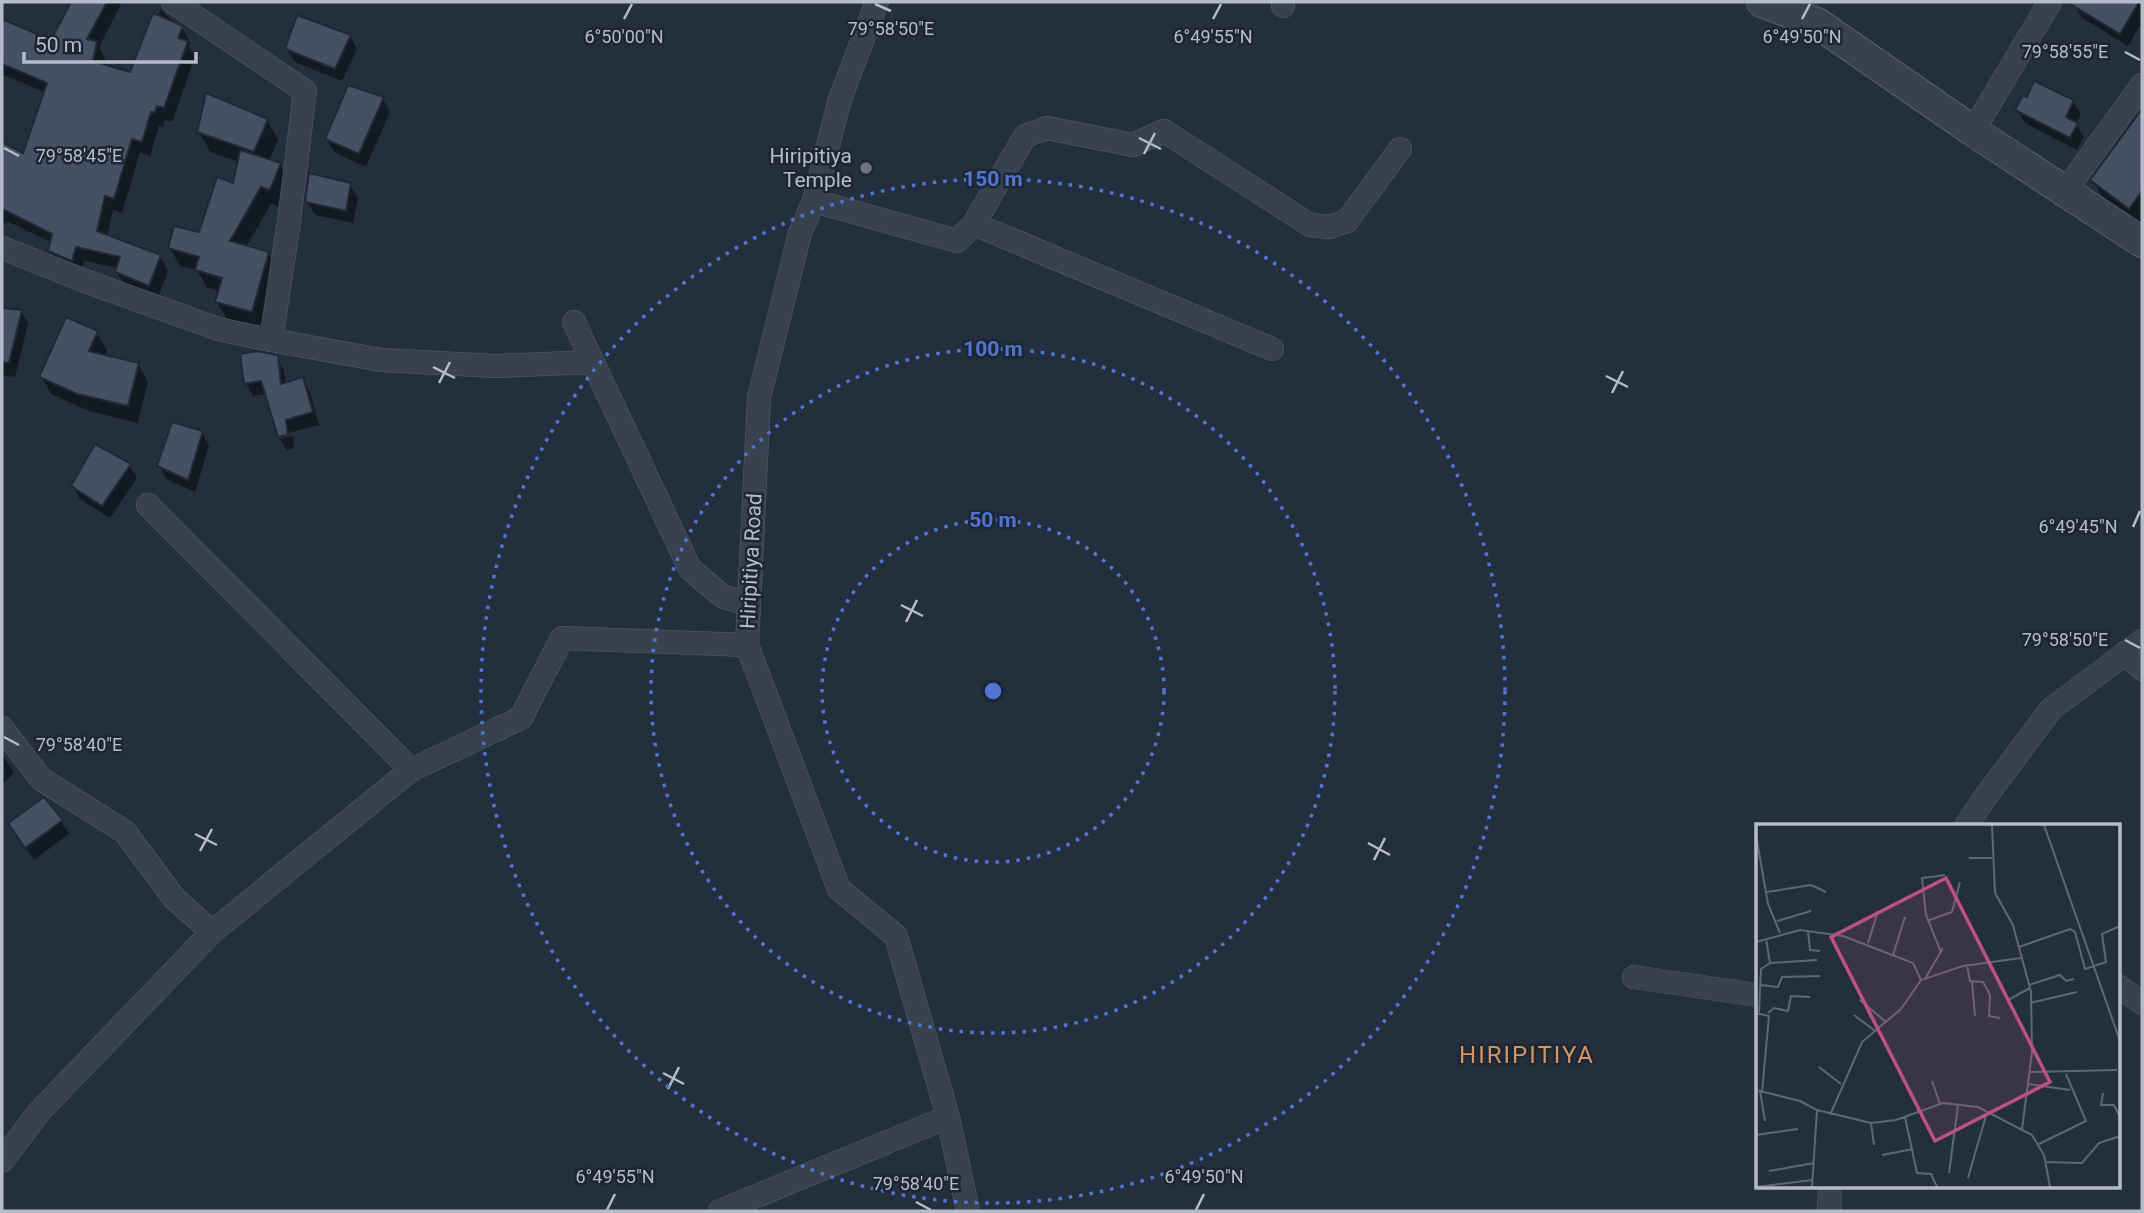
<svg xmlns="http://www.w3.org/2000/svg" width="2144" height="1213" font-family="Roboto,sans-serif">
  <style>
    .shadow { fill: #0007 }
    .building { fill: #455162; stroke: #1f2835; stroke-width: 2 }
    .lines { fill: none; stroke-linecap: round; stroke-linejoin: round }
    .minor-casing { stroke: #565f6c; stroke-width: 24 }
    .tertiary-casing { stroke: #565f6c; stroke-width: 32 }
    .minor { stroke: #38414e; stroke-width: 23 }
    .tertiary { stroke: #38414e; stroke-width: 30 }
    .ticks { fill: none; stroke: #b4bcc9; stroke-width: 2.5 }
    .ring { fill: none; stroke: #5274d3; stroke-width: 3.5; stroke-dasharray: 3.5 7 }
    .worship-dot { fill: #6b7280; stroke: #1d2633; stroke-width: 2.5 }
    .labels { text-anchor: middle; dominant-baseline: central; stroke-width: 5; stroke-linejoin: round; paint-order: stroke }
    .poi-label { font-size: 21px; fill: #b4bcc9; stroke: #1d2633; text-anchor: end }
    .street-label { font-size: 21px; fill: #b4bcc9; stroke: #1d2633 }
    .quarter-label { font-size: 24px; letter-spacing: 2px; fill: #d59563; stroke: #1d2633 }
    .inset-road { fill: none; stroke: #5e6776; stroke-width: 2 }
    .view { fill: #bd5182; fill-opacity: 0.15; stroke: #bd5182; stroke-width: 3.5 }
    .inset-edge { fill: none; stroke: #b4bcc9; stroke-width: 3.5 }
    .ticks-label { font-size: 18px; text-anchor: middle; fill: #b4bcc9; stroke: #1d2633; stroke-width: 5; stroke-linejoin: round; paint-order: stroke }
    .centre { fill: #5274d3; stroke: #1d2633; stroke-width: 3.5 }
    .ring-label { font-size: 21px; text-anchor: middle; font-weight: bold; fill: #5274d3; stroke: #1d2633; stroke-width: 5; stroke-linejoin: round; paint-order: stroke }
  </style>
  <rect width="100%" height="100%" fill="#242f3e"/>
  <g class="shadow">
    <path d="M73,2H122L99,47L105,58L103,65L131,74L161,9L173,22L182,27L190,42L189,46L195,57L172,122L165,120L163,127L159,126L150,156L140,152L122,213L113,210L107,237L160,256L168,271L157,300L125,287L117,272L118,268L84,261L80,274L58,266L50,251L52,243L7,221L6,224L2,222V144L24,155L46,93L2,74V21L52,43Z"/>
    <path d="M2076,2H2139L2142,8V22L2128,46L2082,18L2074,5Z"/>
    <path d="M350,36L357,49L342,81L295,62L287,49Z"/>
    <path d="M383,99L390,112L366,167L334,152L327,139Z"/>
    <path d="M2073,101L2081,114L2076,124L2084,137L2077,150L2025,123L2017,110Z"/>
    <path d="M2142,112V223L2140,226L2103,198L2093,180Z"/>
    <path d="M267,120L278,140L269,161L280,164L290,182L280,207L271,204L246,247L268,253L278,271L262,329L227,319L217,302L220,291L207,288L197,270L180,266L170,248L200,234L234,185L239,162L210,152L199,132Z"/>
    <path d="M350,185L358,198L353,223L315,215L307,202Z"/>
    <path d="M2,309L21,311L28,324L15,377L2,375Z"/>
    <path d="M96,332L107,350L104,356L138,364L148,382L138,423L89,411L51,394L41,376Z"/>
    <path d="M276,357L284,370L286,384L302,379L310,392L319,425L280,435V438L267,394L253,396L246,383Z"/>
    <path d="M202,433L209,446L195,492L166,479L159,465Z"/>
    <path d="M293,436L294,448L287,450L280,439Z"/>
    <path d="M129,465L137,478L110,518L80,499L73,486Z"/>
    <path d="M2,754L14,773L2,785Z"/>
    <path d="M61,821L69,834L34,860L10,824Z"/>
  </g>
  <g class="building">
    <path d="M71,2H107L87,39L97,41L93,61L130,72L153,13L183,26L178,38L188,41L164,108L157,106L155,113L151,112L142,142L132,139L114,199L105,196L97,231L161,255L149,286L115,272L120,257L76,247L72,261L48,251L52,234L2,209V142L23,153L47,83L2,64V19L51,40Z"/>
    <path d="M2067,2H2139L2120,34Z"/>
    <path d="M297,15L351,35L335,69L285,49Z"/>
    <path d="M2034,81L2074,100L2066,117L2078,123L2070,138L2015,110L2023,95L2027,97Z"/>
    <path d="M348,85L384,97L359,154L325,139Z"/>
    <path d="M206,93L268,119L254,152L197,132Z"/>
    <path d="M2142,109V191L2129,209L2090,180Z"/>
    <path d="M240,150L281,163L270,190L261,187L230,241L269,252L252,312L215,302L222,278L195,270L199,257L168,248L174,226L199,232L217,177L233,183Z"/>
    <path d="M309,173L351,183L346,211L305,202Z"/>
    <path d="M2,308L22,310L9,363L2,362Z"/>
    <path d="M66,317L98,331L89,351L139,363L128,406L77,394L39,377Z"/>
    <path d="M257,351L278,355L281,384L303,377L313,412L286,420L288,435L278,437L261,381L244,384L240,354Z"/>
    <path d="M172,422L203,431L188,480L157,466Z"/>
    <path d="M95,444L131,464L102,506L71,486Z"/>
    <path d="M44,797L63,820L25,848L8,823Z"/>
  </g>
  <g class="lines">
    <g class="minor-casing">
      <g id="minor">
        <path d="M173,2L305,91L289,221L271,340"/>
        <path d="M877,2L840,99L814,201L800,233L759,398L747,645L839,889L896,936L948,1117L968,1211"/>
        <path d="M1283,2V6"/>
        <path d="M1973,131L2050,2"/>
        <path d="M2066,190L2142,85"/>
        <path d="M814,201L957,241L974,224L1025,136L1047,128L1133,145L1164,131L1310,225L1330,227L1347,221L1400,149"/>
        <path d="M974,224L1272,349"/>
        <path d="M2,248L85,281L218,329L271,340L381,360L496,366L593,362"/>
        <path d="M574,322L690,569L722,596L749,605"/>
        <path d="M148,505L411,770"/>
        <path d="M2125,653L2142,669"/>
        <path d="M2,728L41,779L125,832L174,898L212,932"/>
        <path d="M1966,826L1984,799L2051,709L2142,641"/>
        <path d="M1634,977L1757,995"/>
        <path d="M2118,986L2142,1003"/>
        <path d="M2,1161L39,1112L212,932L411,770L521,718L562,638L747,645"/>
        <path d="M720,1211L948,1117"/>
        <path d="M1829,1211L1830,1187"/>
      </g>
    </g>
    <g class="tertiary-casing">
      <path id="tertiary" d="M1762,2L1817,23L1973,131L2142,242"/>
    </g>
    <use href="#minor" class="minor"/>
    <use href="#tertiary" class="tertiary"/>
  </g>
  <path class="ticks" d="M875,4L891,11M624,19L632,4M1213,19L1221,4M1802,19L1810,4M2125,52L2140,60M1139,138L1161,149M4,148L19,156M1144,154L1155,133M433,367L455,378M1606,376L1628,387M439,383L450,362M1612,393L1623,371M2133,527L2140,511M901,605L923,616M906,622L917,600M2125,640L2140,648M4,737L19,745M195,834L217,845M1368,843L1390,855M200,851L212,829M1374,860L1385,838M663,1073L684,1084M668,1089L679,1067M916,1202L931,1210M607,1210L615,1194M1196,1210L1204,1194"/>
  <g class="ring">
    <circle cx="993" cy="691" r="171"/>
    <circle cx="993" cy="691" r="342"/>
    <circle cx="993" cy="691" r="512"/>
  </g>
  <circle class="worship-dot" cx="866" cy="168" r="7"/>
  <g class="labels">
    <g class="poi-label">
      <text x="852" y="156">Hiripitiya<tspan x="852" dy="24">Temple</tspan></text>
    </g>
    <g class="street-label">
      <text transform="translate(751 561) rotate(-87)">Hiripitiya Road</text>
    </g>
    <g class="quarter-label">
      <text x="1527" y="1055">HIRIPITIYA</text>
    </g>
  </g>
  <g transform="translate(1756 824)">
    <rect width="364" height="364" fill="#242f3e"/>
    <path class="inset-road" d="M236,1L239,69L257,101L275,168L276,228L266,305M288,1L364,217M0,11L12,80L24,109M213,34H236M11,68L55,61L70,68M21,97L55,87M171,97L196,88L204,58M52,107L54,126L64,127M10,115L14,139L61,136M0,118L44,106L87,112L157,139L165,156M112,119L122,87M263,123L314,105L319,108L329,145L350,138L346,110L364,102M185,128L170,91L166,54L189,51M137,131L149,93M211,141L214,157L227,158L234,171L233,192L244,194M169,155L187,124M216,158L219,192M5,161L22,163L26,153L64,152M273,161L304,151L310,157L318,155M104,176L130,198M252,176L274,164M274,179L321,168M3,188L5,145L14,139M0,189L13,192L6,268M12,189L18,184L32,187L35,172L54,173M98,191L119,207M63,243L85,260M273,248L361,246M176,257L184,280M272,260L314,266M0,266L44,277L61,286L56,363M4,267L9,297M347,269L345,281H358L364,293M61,286L115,299L140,296L187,279L222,283L276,311L288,331L294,363M74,291L106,218L145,185L165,156L207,142L265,134M149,293L161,349L175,350L181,363M115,299L118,321M0,311L42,305M283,320L330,297L310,250M126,331L157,325M289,338L326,339L343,319L364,312M13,347L58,339M193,349L202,281M212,354L231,288M0,363L57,356"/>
    <path class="view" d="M190,54L294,258L179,317L75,113Z"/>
    <rect width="364" height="364" class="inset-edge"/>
  </g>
  <g class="ticks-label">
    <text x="891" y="35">79°58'50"E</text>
    <text x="624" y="43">6°50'00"N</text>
    <text x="1213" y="43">6°49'55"N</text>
    <text x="1802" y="43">6°49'50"N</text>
    <text x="2065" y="58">79°58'55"E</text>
    <text x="79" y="162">79°58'45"E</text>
    <text x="2078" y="533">6°49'45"N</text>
    <text x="2065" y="646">79°58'50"E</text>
    <text x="79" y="751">79°58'40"E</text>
    <text x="615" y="1183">6°49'55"N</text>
    <text x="1204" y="1183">6°49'50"N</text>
    <text x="916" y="1190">79°58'40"E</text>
  </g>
  <circle cx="993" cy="691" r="10" class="centre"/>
  <g class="ring-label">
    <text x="993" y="186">150 m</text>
    <text x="993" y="356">100 m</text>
    <text x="993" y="527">50 m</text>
  </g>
  <rect width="2144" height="1213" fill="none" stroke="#b4bcc9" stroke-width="7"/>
  <path d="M24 52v10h172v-10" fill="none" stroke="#b4bcc9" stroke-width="3.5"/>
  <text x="35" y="52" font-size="21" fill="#b4bcc9" stroke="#1d2633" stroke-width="5" paint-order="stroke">50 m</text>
</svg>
